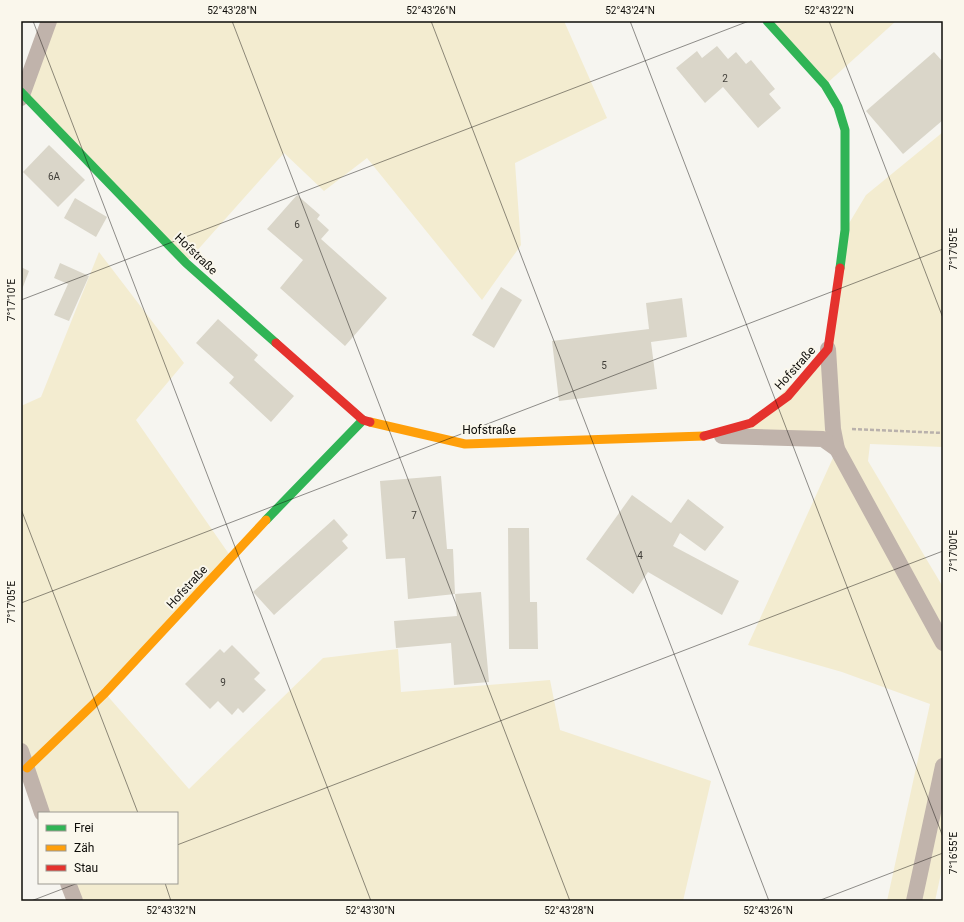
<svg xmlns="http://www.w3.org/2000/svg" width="964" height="922" font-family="Roboto,sans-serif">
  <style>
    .green { fill: #f3ecd0 }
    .building { fill: #dad6c9 }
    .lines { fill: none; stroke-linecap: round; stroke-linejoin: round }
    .path { stroke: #b9b1ac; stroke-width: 2.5; stroke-dasharray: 4 2; stroke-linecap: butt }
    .street { stroke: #c0b3ab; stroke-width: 16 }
    .fast { stroke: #30b455; stroke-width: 9 }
    .slow { stroke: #ff9f0a; stroke-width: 9 }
    .jam { stroke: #e5322d; stroke-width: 9 }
    .ticks { fill: none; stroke: #0d0c08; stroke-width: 1; stroke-opacity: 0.45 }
    .labels { text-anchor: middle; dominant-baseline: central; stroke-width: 4; stroke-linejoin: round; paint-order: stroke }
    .number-label { font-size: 10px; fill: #403e38 }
    .street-label { font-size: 12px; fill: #0d0c08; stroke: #faf7ec }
    .neatline { fill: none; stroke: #0d0c08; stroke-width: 1.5 }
    .ticks-label { font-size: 10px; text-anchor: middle; fill: #0d0c08 }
  </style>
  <rect width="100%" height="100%" fill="#f6f5f0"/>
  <g class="green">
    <path d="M49,21H564L607,118L515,163L521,245L482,300L367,158L324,191L284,153L186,263L23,93Z"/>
    <path d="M767,21H896L825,85Z"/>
    <path d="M943,132V447L870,444L868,461L943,587V864L935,901H887L930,704L842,672L748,645L837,449L823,439L709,436L751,423L828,349L845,230L866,195Z"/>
    <path d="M99,252L184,363L136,420L231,557L105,693L189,789L323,658L398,649L401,692L550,680L560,730L711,781L683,901H75L68,883H177V813H42L21,751V406L41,397Z"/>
  </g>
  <g class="building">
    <path d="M717,46L728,59L736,52L746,64L751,60L775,89L769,94L781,108L758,128L723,87L705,103L676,68L697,51L702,58Z"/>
    <path d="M934,52L943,62V120L903,154L866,111Z"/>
    <path d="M49,145L85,180L58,207L23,172Z"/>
    <path d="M297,195L320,215L317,219L329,230L321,239L387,298L345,346L280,288L303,260L267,229Z"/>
    <path d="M75,198L107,217L96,237L64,218Z"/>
    <path d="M60,263L89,276L69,321L54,315L68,284L54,278Z"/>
    <path d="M21,267L29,271L21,292Z"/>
    <path d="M501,287L522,300L494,348L472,335Z"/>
    <path d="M682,298L687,337L651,342L657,389L559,401L552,341L649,329L646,303Z"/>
    <path d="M218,319L258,355L254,360L294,396L271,422L229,383L234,377L196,343Z"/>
    <path d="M441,476L447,549H453L455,594L481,592L489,682L454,685L451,643L396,648L394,621L457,616L455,594L408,599L405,558L386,559L380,481Z"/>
    <path d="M632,495L671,523L688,499L724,527L705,551L680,533L673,546L739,581L722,615L648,572L633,594L586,559Z"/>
    <path d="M334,519L348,535L342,541L348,548L274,615L253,592Z"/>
    <path d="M508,528H529L530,602H537L538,649H509Z"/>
    <path d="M232,645L260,673L254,679L266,690L243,713L238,708L232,715L218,701L210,709L185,684L220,649L224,653Z"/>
  </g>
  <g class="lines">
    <path class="path" d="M852,429L943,433"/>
    <g class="street">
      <path d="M21,98L49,21"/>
      <path d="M828,349L833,429L837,449L943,643"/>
      <path d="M722,436L823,439L837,449"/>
      <path d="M21,751L42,813"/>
      <path d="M68,883L75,901"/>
      <path d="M914,901L943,766"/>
    </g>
    <g class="fast">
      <path d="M767,21L825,85L838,107L845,130V230L840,268"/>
      <path d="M21,92L186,263L276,343"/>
      <path d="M266,520L363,420"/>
    </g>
    <g class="slow">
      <path d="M370,422L465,444L704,436"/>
      <path d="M27,768L105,693L266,520"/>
    </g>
    <g class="jam">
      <path d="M276,343L363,420L370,422"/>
      <path d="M704,436L751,423L788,396L828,349L840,268"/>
    </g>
  </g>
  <path class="ticks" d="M33,21L371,901M232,21L570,901M431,21L769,901M630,21L943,837M829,21L943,318M21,300L749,21M21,509L138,813M21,603L943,249M177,845L943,551M165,883L171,901M31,901L78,883M818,901L943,853"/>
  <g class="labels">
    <g class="number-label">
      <text x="725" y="78">2</text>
      <text x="54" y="176">6A</text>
      <text x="297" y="224">6</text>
      <text x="604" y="365">5</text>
      <text x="414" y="515">7</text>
      <text x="640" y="555">4</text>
      <text x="223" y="682">9</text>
    </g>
    <g class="street-label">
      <text transform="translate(196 254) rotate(44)">Hofstraße</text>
      <text transform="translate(795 368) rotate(-48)">Hofstraße</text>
      <text x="489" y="430">Hofstraße</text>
      <text transform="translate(187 587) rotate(-47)">Hofstraße</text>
    </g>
  </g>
  <rect width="964" height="922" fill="none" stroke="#faf7ec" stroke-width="44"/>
  <rect x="38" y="812" width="140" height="72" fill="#faf7ec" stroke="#9b9991"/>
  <rect x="46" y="825" width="20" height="6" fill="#30b455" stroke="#9b9991"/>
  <text x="74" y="832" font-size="12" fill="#0d0c08">Frei</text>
  <rect x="46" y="845" width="20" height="6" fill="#ff9f0a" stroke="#9b9991"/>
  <text x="74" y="852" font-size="12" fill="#0d0c08">Zäh</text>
  <rect x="46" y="865" width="20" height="6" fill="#e5322d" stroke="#9b9991"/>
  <text x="74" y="872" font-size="12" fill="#0d0c08">Stau</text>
  <rect x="22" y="22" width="920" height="878" class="neatline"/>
  <g class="ticks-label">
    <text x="232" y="14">52°43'28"N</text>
    <text x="431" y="14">52°43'26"N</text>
    <text x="630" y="14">52°43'24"N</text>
    <text x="829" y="14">52°43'22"N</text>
    <text transform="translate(953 249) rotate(-90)" y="4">7°17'05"E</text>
    <text transform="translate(11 300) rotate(-90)" y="4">7°17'10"E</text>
    <text transform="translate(953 551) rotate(-90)" y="4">7°17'00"E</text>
    <text transform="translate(11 602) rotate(-90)" y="4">7°17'05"E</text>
    <text transform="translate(953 853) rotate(-90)" y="4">7°16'55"E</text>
    <text x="171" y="914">52°43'32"N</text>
    <text x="370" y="914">52°43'30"N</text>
    <text x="569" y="914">52°43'28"N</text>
    <text x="768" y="914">52°43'26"N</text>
  </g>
</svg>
